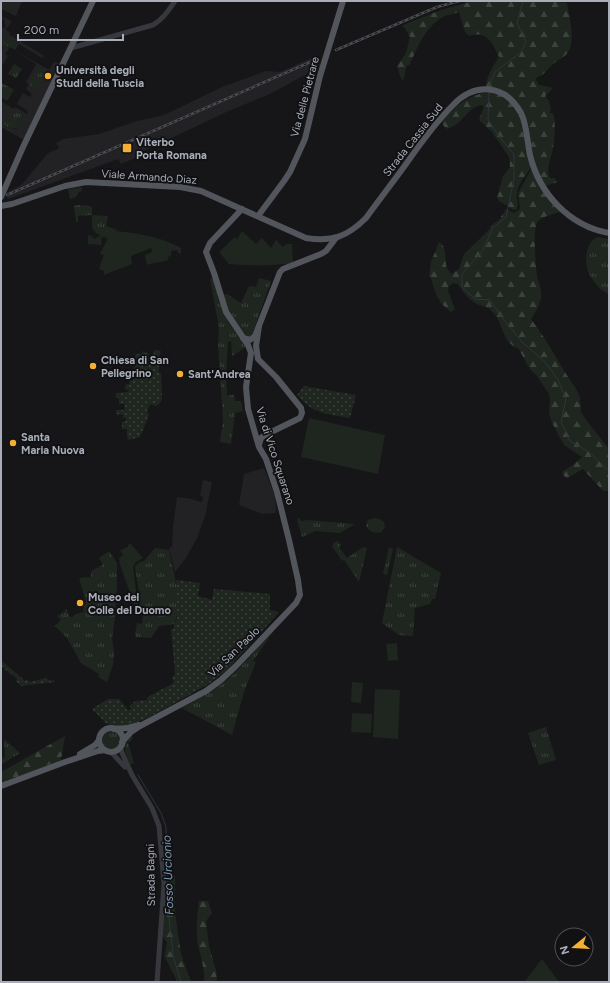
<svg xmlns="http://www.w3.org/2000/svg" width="610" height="983" font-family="Figtree,sans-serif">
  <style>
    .built { fill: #222225 }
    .grass { fill: url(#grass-tufts) }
    .forest { fill: url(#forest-firs) }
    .park { fill: url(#park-dots) }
    .garden { fill: #1e261f }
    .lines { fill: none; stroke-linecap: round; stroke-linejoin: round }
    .stream { stroke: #2c353c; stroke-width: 1 }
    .minor { stroke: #37383d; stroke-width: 5 }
    .major { stroke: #53555c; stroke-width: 6 }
    .rail-casing { stroke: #4a4c52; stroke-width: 2.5 }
    .rail { stroke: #111113; stroke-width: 1; stroke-dasharray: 3; stroke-linecap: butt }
    .poi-dot { fill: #f2b134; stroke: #111113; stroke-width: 1.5 }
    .labels { text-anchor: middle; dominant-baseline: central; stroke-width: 3.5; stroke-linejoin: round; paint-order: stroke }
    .poi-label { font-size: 11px; font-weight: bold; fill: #a8adb8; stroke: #111113; text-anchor: start }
    .street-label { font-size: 11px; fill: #a8adb8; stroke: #111113 }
    .water-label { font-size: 12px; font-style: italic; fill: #7f9bb3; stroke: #111113 }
  </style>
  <defs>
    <pattern id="grass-tufts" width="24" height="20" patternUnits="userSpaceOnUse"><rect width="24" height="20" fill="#1e261f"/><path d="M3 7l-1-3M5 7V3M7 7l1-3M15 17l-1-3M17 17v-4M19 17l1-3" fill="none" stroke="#3c433d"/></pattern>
    <pattern id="forest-firs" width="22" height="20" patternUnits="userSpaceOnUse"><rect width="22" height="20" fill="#1e261f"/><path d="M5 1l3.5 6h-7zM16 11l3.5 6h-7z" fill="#3c433d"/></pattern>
    <pattern id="park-dots" width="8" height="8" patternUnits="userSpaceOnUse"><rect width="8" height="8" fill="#1e261f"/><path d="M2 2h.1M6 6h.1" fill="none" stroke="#3c433d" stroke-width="1.8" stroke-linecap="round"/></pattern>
  </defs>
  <rect width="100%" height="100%" fill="#161618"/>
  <g class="built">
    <path d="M1,1H22L16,16L1,9Z"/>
    <path d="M1,16L12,21L6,30L55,60L54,62L59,63L58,65H60L51,79L53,80L24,140L1,127V123L12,129H17V109L8,122L1,117V101L14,109L15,107L27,114L28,111L17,104L23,93L30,97L32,94L26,89L29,84L26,82L36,64L10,47L5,54L8,56L1,67V53H2L3,47L1,46V42L49,70L55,60L10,32L9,34L44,56L42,58L4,35L1,39V26L6,29L4,18L1,21Z"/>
    <path d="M316,56L320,66L318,68L272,93L231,110L139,153L140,156L121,164L118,159L8,199L6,193L18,187L24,182L48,153L58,149L59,147L56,143L63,139L99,134L137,121L164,115L222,87L266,71L280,72Z"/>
    <path d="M264,468L275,496L276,513L262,514L239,505L244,474Z"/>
    <path d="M203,480L212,482L205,516L197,538L186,558L175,572L169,548L172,547L173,527L177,497L193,499V500L202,502L203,497L200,496Z"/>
  </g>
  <g class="grass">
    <path d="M4,34L19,44L15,50L1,42Z"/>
    <path d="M14,64L22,69L16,78L8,74Z"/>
    <path d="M40,65L47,70L37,89L29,84Z"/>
    <path d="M2,83L14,90L7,101L1,97Z"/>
    <path d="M17,109L27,115L19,127L12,129L1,123V117L8,121Z"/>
    <path d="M82,187V191L79,192L76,197L70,199L68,189Z"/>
    <path d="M78,205L91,206L92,208V215L108,216L106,226L118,230L97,234L92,228V215L78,216V222H76L74,206Z"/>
    <path d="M598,237L609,239V294C601,292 591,279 588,271C584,260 586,241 598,237Z"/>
    <path d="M213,278L218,293L219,302L221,303L228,322L246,347L232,356L231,341L228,342L226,374L227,395H234L235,401H241L243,411L235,413L231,444L220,442L223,420L218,344L219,328L210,279Z"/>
    <path d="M259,278L271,281L252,335L248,338L232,320L222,295L227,294L241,303L249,286L256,287Z"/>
    <path d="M299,518L301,521L308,520L355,524L340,533L315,531L302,537L297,519Z"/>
    <path d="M375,518C380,519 384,520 385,526L382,532C375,534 368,532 366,525L368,520Z"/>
    <path d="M338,541L341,545L339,547L347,558L363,547L367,548L359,582L344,560L342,561L332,546L335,542Z"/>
    <path d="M389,547L393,549L387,575L383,574Z"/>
    <path d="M397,547L441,573L435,599H432L430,604L415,608L413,636L399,635L382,623Z"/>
    <path d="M155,548L169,550C173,572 184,603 174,624L159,626L151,638L136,637L135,634L137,623L142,624L143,613L140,611V599L135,567L138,563L144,561Z"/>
    <path d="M109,551L117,563V586L115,616L112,639L114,652L113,665L107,682L98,677L99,674L81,663L67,638L55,626L61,620L57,616L65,611V609H67L69,616L72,617L76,614L84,612L83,603L86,602L79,578L91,577V571L103,565L99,558Z"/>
    <path d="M277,626L253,661L256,662L244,692L232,735L182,708C196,700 209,693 222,684C243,667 259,645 277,626Z"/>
    <path d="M546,727L556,760L539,765L528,733Z"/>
    <circle cx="111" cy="740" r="9"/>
    <path d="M132,736L133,738L131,741L128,742L134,763H137L130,764C125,753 122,745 132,736Z"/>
    <path d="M4,739L20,753L2,764L1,766V759L5,757Z"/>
  </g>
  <g class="forest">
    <path d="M473,1H547L567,3C569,15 576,42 568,52C565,57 558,60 553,64C546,70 545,75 537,77L536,80L539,85L553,88L545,96L549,101L551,110H550V113H553C556,123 555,137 553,147C552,158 545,168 550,178H554L558,182L544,186L535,166L519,106L486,87C486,77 494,65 499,57C492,42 487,30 469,36L465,32L459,12C454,14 446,15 441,18C424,29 417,49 409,66L407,65L403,81L400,76L397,66L406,53L410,37L403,25L441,10Z"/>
    <path d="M487,92C523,91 526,141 532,167C526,174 518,184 517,193C516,199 519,204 517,209L514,210L499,201L497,198L503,176L510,167L509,157L492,132L479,120L484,106L481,105C467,108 462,125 447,129L443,125L442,121C457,105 465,97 487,92Z"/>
    <path d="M532,168L548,197L561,212C554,214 543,216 538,221C532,227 536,267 537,276C539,284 542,289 541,297C540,306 535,312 531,319C548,341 560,366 576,389L580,397L581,412L586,420L609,449V491H603L583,469L567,478L564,476L562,472L573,465L582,457L564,445L552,423L549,413L550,399L549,394L537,376L530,369L518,348C504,345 503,326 496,316C488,305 485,308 475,303C468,299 462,290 458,284L453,283L449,286L448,291L455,309L451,312C439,304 434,291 431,278L429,277L431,262L439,242C448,247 444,260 447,268C448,270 450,272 451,274L459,269L464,254L486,233L493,224L499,220L506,209L514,213L519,210L520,207L518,193Z"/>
    <path d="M65,736L61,760L1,783V772Z"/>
    <path d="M175,875V912L181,954L191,982H176V979L164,956L167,943L163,936L165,886Z"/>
    <path d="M199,901H208L212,913L206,921L209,946L216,970L217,982H204C205,969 201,958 198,945C196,930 197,916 199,901Z"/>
  </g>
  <g class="park">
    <path d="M154,350L161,351L159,357V373H161L162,399L160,403L156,406L150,404L147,412L149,415L140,437L128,440L127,435V429H122V422L126,421V418H123V415L116,414V410H124L125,404H119V398L115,397L116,393L128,392L129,390L125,389L126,384H129L130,380H133L135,365L132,364L136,354H141L143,351L149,354L148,357L153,358Z"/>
    <path d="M304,386L356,395L350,418C328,414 312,414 297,395Z"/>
    <path d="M176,580L200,583L198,596L212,600L214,589L270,594V610L279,612L227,670L207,685L149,717L128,726L116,727L106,723L92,709L108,699H119L126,707L127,710L131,709L130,706L135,701L147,700V698L149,696L172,684L174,681L172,679L175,673L171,629H174V624L177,618Z"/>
    <path d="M1,660L25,681L27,679L30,682L45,678L51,681L53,679L55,682L21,686L16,681L17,679L1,666Z"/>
  </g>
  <g class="garden">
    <path d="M105,231C127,230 163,237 181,248V253H178L177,250L171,251V256L168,257V260C160,263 154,262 147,265L145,255L152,252L151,248L131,256L132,264L104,275V271L99,269L104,255L100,254L108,238L102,237L101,240L102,245L88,244V235L92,236L94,239L100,236L99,233Z"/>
    <path d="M242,231L256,244L262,238L271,248L276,240L283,247L286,244H292L293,263C272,266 251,266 229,264L219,252L235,237L237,239Z"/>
    <path d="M309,418L385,435L378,474L301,457Z"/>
    <path d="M129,544H131L143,558L136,562L133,567L138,605L136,610L119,562L120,561L119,558L123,555L120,550L128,547V545Z"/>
    <path d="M397,643L398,660L388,661L386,644Z"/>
    <path d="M352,682L363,683L361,703L351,702Z"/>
    <path d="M375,689L400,690L398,739L373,737Z"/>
    <path d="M352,713L372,714L371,733L351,732Z"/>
    <path d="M542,959L559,982H524Z"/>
  </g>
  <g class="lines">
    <g class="stream">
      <path d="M489,86L495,72L521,52L526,42L517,23L523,1"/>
      <path d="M489,92L488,120L505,144L514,154V179L506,217L493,228L483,250L462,274V287L475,299L490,300L501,316L522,342L546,363L558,380L566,399L561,422L570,441L589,452L609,471"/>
      <path d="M138,775L161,813L166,827L169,918L173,955L181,982"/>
    </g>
    <g class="minor">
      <path d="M71,48L153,25C163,19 168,11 175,1"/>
      <path d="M120,747L123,755L132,775L152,808L159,826L164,884L157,982"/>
      <path d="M111,752L125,767"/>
    </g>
    <g class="major">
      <path d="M1,197L23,147L93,1"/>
      <path d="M1,206L12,204L65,186L86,182L180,187L201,191L306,238C332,242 347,237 366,218C379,200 393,182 406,164C420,144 435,123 453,105C475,82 505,84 521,113C527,125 527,141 530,155C539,193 569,226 609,233"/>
      <path d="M258,216L284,181L290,172L305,139L320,76L343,1"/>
      <path d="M259,326L256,346L258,359L276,377L301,408L302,413L300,418L265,435L261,438L259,445"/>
      <path d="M243,338L250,340L255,336L280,272L283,269L321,254L326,251L336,238"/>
      <circle cx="111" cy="740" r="12"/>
      <path d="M114,729L128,728L139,725"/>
      <path d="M122,742L131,732L140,726L206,691L221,680L236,666L296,603L300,595L298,580L289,540L277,492L266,459L259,447L248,409L246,387L251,353L248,345L226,312L214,273L206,252L210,243L242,209"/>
      <path d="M80,754L95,745L99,740"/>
      <path d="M1,786L65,762L98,751L105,750"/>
    </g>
    <g class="rail-casing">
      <g id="rail">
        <path d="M336,50L437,7L459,1"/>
        <path d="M7,195L315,60"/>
      </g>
    </g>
    <use href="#rail" class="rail"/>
  </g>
  <g class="poi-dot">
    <circle cx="48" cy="76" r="4"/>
    <rect x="122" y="143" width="10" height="10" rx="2"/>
    <circle cx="93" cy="366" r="4"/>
    <circle cx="180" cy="374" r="4"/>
    <circle cx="13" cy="443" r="4"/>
    <circle cx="80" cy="603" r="4"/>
  </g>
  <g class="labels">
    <g class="poi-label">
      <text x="56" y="70">Università degli<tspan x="56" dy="13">Studi della Tuscia</tspan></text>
      <text x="136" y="142">Viterbo<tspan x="136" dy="13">Porta Romana</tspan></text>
      <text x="101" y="360">Chiesa di San<tspan x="101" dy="13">Pellegrino</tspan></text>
      <text x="188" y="374">Sant'Andrea</text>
      <text x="21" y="437">Santa<tspan x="21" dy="13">Maria Nuova</tspan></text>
      <text x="88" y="597">Museo del<tspan x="88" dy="13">Colle del Duomo</tspan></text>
    </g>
    <g class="street-label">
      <text transform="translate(305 97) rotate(-75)">Via delle Pietrare</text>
      <text transform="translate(413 140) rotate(-52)">Strada Cassia Sud</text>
      <text transform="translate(149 177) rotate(4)">Viale Armando Diaz</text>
      <text transform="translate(275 456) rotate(72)">Via di Vico Squarano</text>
      <text transform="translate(234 652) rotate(-44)">Via San Paolo</text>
      <text transform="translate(151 875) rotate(-91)">Strada Bagni</text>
    </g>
    <g class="water-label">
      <text transform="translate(168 875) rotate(-92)">Fosso Urcionio</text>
    </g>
  </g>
  <rect width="610" height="983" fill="none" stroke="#a8adb8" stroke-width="4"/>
  <g transform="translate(574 947) rotate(252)"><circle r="19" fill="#111113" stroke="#4d4f55"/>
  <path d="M0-3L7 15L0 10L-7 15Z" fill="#f2b134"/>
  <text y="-6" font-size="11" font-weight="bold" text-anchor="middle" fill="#a8adb8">N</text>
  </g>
  <path d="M18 34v6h105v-6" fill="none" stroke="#a8adb8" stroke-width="2"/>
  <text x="24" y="34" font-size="12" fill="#a8adb8" stroke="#111113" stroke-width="3" paint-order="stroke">200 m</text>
</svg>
